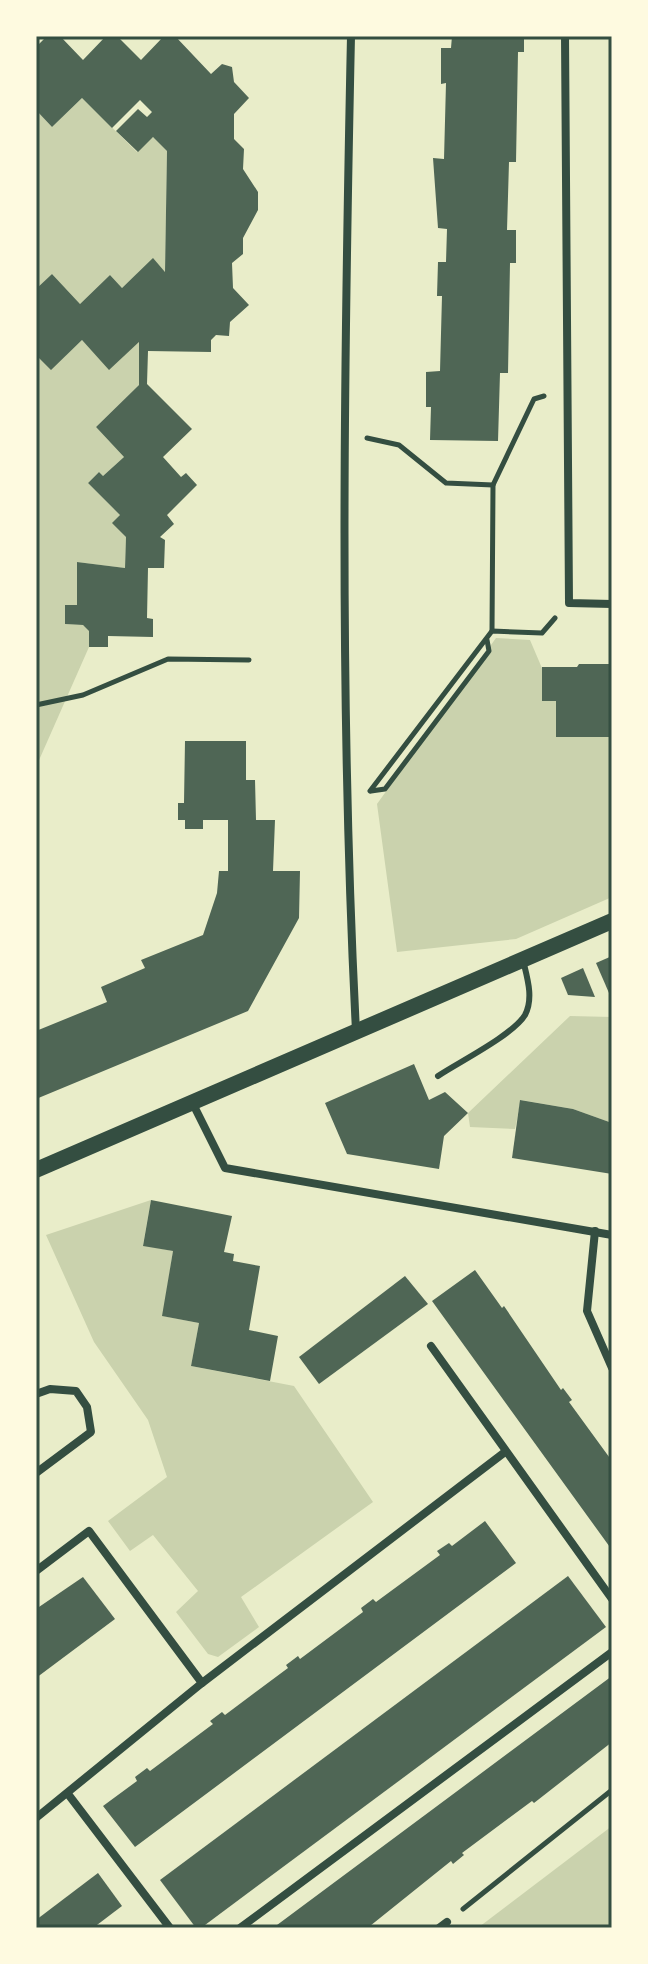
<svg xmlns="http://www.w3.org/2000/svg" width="648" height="1964" font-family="Poppins,sans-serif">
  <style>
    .green { fill: #cad2ad }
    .building { fill: #4f6655 }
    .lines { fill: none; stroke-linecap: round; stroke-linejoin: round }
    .path { stroke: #344e41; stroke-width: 5 }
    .service { stroke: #344e41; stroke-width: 6 }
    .minor { stroke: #344e41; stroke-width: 8 }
    .secondary { stroke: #344e41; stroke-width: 16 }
    .neatline { fill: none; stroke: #344e41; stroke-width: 3 }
  </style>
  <rect width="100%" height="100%" fill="#e9edc9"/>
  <g class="green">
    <path d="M82,98L137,152L153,137L167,151L165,272L153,259L122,288L110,275L80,304L52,274L36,289V110L52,127Z"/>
    <path d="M82,340L109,369L139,342V385L96,427L124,457L103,476L99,472L88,483L120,515L113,523L126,537L125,568L77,562V605H65V624L83,625L89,631V647L36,767V355L51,369Z"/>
    <path d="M496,638L530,640L556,701V737H612V897L516,939L397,952L377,804Z"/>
    <path d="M570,1016L612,1017V1123L573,1109L521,1100L515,1129L470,1127L468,1113Z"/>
    <path d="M151,1200L143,1245L173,1251L163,1316L199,1323L191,1366L294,1386L373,1502L241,1597L259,1627L218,1657L208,1654L176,1612L198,1591L153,1535L130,1551L108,1521L167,1477L148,1420L94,1342L46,1235Z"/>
    <path d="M612,1826V1928H479V1927Z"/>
  </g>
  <g class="building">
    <path d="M47,36H60L83,60L106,36H117L141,60L164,36H175L211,74L222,64L232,67L234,82L249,98L234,114V139L244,149L243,169L258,192V210L243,238V254L232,263L233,288L249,305L230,322L229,336L216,335L211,340V352L148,351L147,384L192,429L163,457L181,477L186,473L197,485L167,515L174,524L160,537L165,540L164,568H148L147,618L153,619V637L108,636V647H89V631L83,625L65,624V605H77V562L125,568L126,537L112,523L120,515L88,483L99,472L103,476L124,457L96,427L139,385V342L109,370L82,340L51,370L36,355V289L52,274L80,304L110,275L122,288L153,258L165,272L167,151L153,137L138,152L116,131L138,109L147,117L152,112L140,100L112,128L82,98L52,127L36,110V47Z"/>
    <path d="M452,36H524V52H518L516,162H509L507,230H516V263H510L508,373H500L498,441L430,440L431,407H426V372L440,371L442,296H437L438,262H446L447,229L438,228L433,158L444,159L446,83L441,84V48H451Z"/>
    <path d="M579,664H611L612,737H556V701H542V667H577Z"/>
    <path d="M185,741H246V780H255L256,820H275L273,871H300L299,918L248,1011L36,1099V1031L107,1002L101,987L145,968L141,960L203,935L217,893L219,871H228V820H203V829H185V820H178V803H184Z"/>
    <path d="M612,956V992L609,993L596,963Z"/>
    <path d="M583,968L595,997L568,995L561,978Z"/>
    <path d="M414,1064L429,1100L445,1092L468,1113L444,1136L439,1169L347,1154L325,1103Z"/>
    <path d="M520,1100L573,1109L612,1123V1174L512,1158Z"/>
    <path d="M151,1200L232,1216L224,1252L234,1254L233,1261L260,1266L249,1330L278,1336L270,1381L191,1366L199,1323L162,1316L173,1251L143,1246Z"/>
    <path d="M475,1270L502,1308L504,1306L561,1390L563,1388L572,1400L569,1402L612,1461V1550L432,1301Z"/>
    <path d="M405,1276L428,1304L319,1384L299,1357Z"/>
    <path d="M485,1521L516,1563L135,1847L103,1806L137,1781L135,1777L147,1768L150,1771L213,1724L210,1721L222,1712L225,1715L288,1668L286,1665L298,1656L300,1659L363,1612L361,1608L373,1599L376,1602L440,1555L437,1551L449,1543L452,1546Z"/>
    <path d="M568,1576L606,1627L201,1928H196L160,1880Z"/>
    <path d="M83,1577L115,1619L36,1678V1609Z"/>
    <path d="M612,1676V1742L534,1803L532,1801L462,1853L464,1855L453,1864L451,1861L370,1926L273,1928Z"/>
    <path d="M98,1873L122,1906L93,1928H36V1920Z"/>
  </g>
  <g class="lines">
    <g class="path">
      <path d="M367,438L399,445L446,483L493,485L534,399L544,396"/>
      <path d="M492,631L493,485"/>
      <path d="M36,705L83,695L168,659L249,660"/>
      <path d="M370,791L492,631L542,633L555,618"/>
      <path d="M371,791L385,789L489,651L487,640"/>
      <path d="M463,1909L612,1790"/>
    </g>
    <path class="service" d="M438,1076C459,1062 513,1035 525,1015C534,998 527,977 523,960"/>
    <g class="minor">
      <path d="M351,36C344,368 339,699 356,1031"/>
      <path d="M565,36L569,603L612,604"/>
      <path d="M192,1102L225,1168L612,1235"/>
      <path d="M595,1231L587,1311L612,1368"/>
      <path d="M431,1346L612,1599"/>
      <path d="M36,1394L50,1389L76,1391L87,1407L91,1432L36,1473"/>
      <path d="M36,1571L89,1531L202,1683"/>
      <path d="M68,1794L170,1928"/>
      <path d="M36,1818L202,1683L505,1452"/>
      <path d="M240,1928L612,1652"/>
      <path d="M439,1928L447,1922"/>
    </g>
    <path class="secondary" d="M36,1170L612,921"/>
  </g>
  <rect width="648" height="1964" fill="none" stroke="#fefae0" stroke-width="76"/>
  <rect x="38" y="38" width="572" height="1888" class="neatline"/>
</svg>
